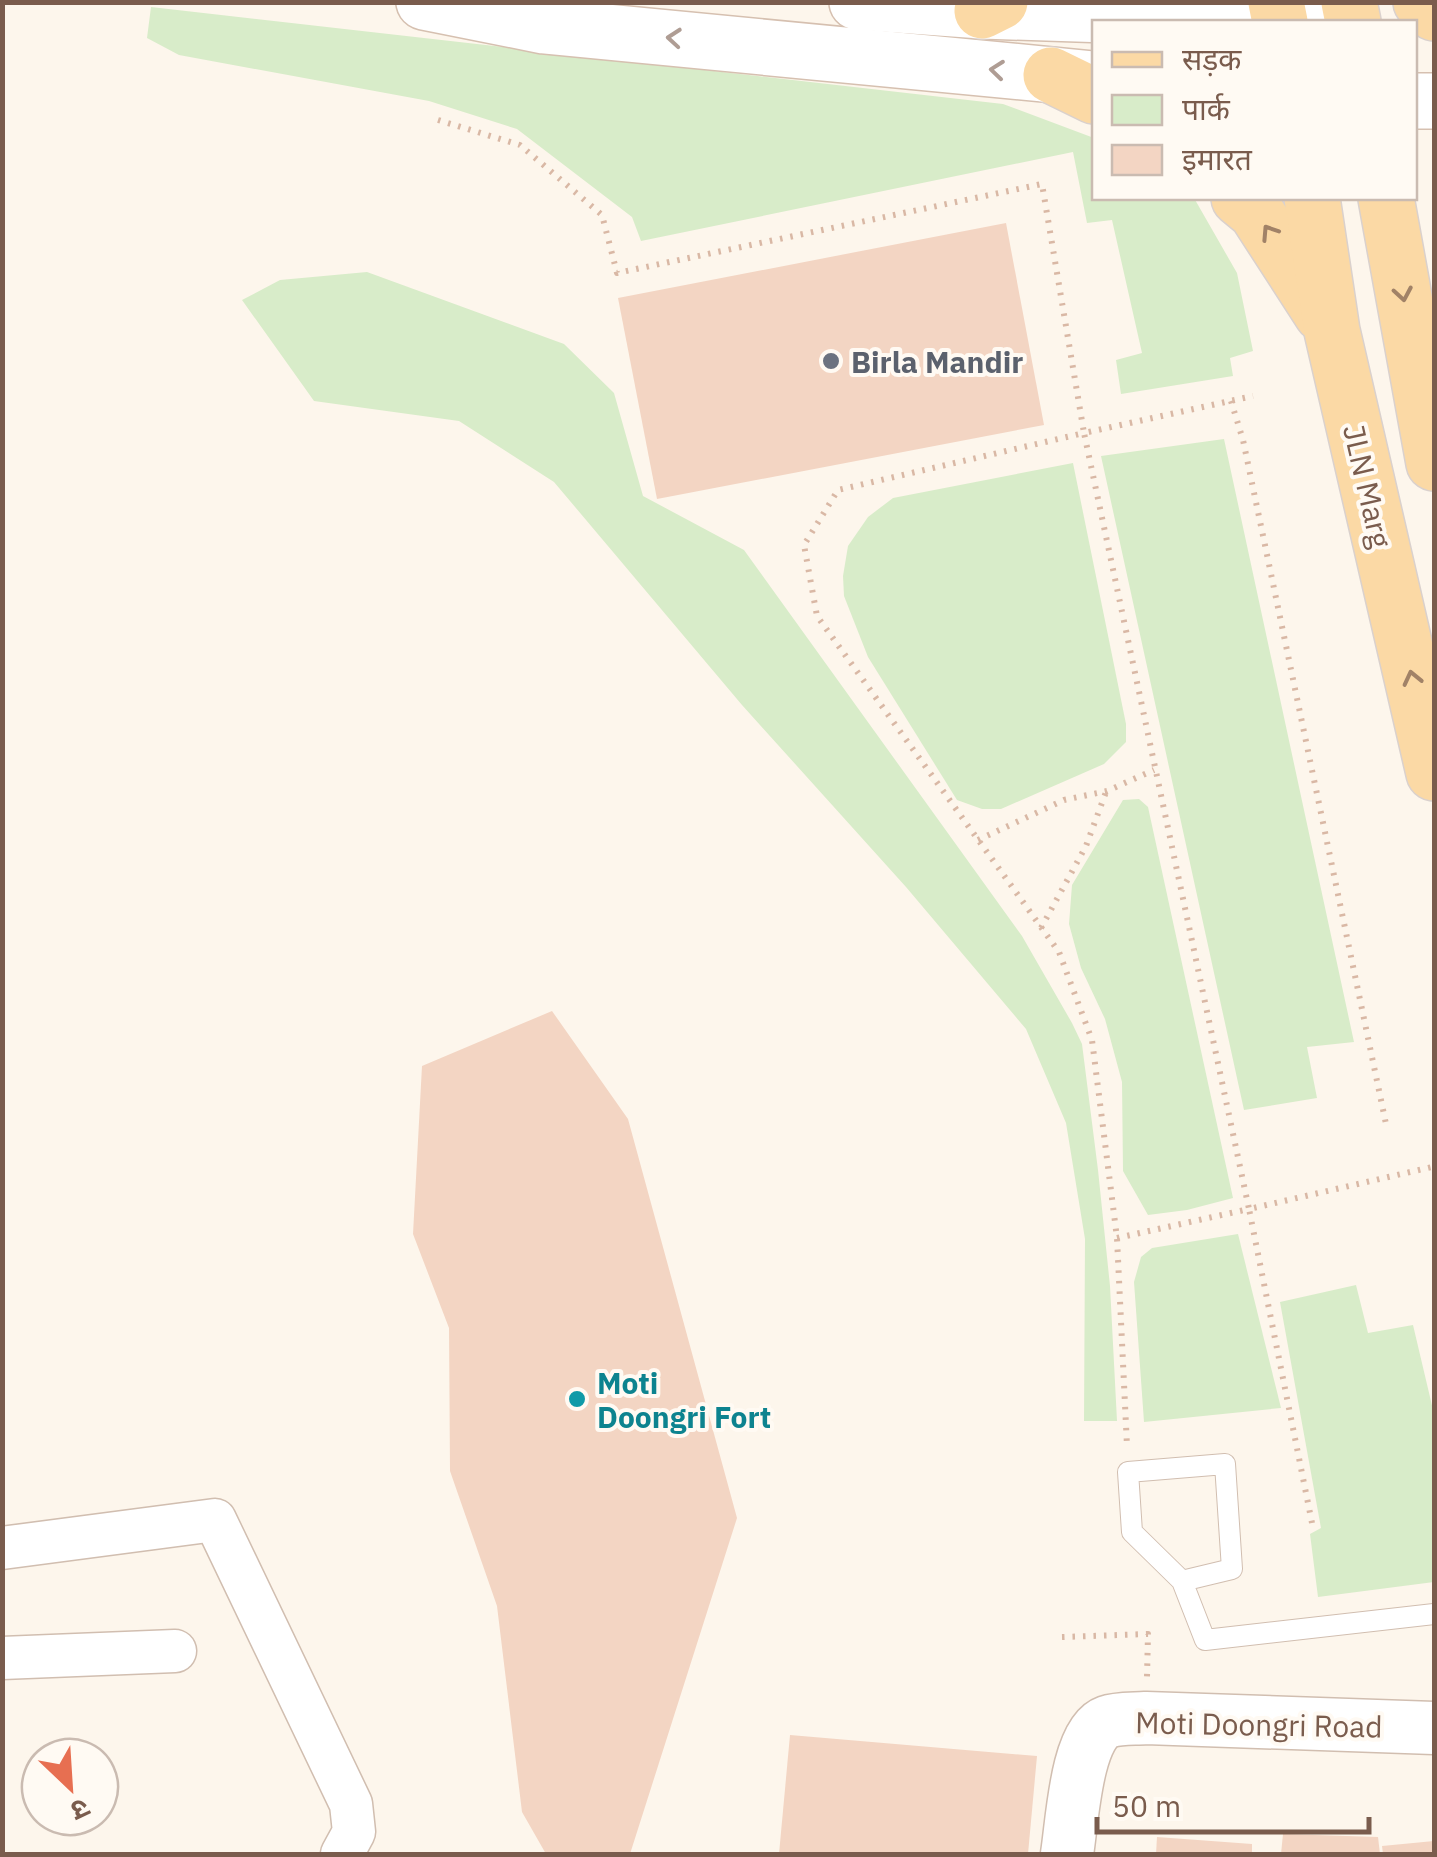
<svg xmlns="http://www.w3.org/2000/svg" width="1437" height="1857" font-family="'IBM Plex Sans','Noto Sans Devanagari',sans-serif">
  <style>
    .green { fill: #d8ecc9 }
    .building { fill: #f3d5c3 }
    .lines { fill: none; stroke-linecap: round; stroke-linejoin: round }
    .service-casing { stroke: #d1beb0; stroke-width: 22 }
    .minor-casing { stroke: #d1beb0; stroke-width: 45 }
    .tertiary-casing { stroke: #d1beb0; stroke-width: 55 }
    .secondary-casing { stroke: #d6c0b0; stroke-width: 58 }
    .primary-casing { stroke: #dad1cd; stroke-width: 58 }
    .path { stroke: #d9b8a5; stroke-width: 6; stroke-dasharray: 2.5 8; stroke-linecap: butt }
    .service { stroke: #fff; stroke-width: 20 }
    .minor { stroke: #fff; stroke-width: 42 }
    .tertiary { stroke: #fff; stroke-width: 52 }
    .secondary { stroke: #fff; stroke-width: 55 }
    .primary { stroke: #fbd9a5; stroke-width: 55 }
    .oneway { stroke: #af9d94 }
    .oneway2 { stroke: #a18267 }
    .worship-dot { fill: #6b7280; stroke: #fffaf3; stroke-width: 4 }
    .culture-dot { fill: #0f9aa8; stroke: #fffaf3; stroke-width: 4 }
    .labels { text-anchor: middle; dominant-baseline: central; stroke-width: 8; stroke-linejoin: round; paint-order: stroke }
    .worship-label { font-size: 30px; font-weight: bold; fill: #5b616d; stroke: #fffaf3; text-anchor: start }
    .street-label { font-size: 30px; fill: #7a5c4d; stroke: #fffaf3 }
    .culture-label { font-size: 30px; font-weight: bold; fill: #0d838f; stroke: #fffaf3; text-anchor: start }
  </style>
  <rect width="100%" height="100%" fill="#fdf6ec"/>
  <g class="green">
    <path d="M151,7L1003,104L1094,138V198H1194L1237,273L1253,351L1230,358L1233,376L1121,394L1116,360L1142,353L1112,220L1087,223L1073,152L641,241L632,217L517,129L429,101L179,55L147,38Z"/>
    <path d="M367,272L564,344L614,393L643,496L744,550L1022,936L1072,1023L1082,1044L1098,1170L1110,1286L1117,1421H1084L1085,1239L1066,1123L1026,1029L906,887L742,705L554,482L459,421L314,401L242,300L280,280Z"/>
    <path d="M1224,439L1354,1042L1307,1047L1317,1098L1244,1110L1101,456Z"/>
    <path d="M1073,463L1126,724V742L1104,764L1001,809H982L957,800L868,657L844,596L843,576L848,546L868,517L893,498Z"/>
    <path d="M1139,799L1148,807L1233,1198L1187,1210L1148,1215L1123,1171L1122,1082L1105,1019L1081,968L1069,924L1072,885L1123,800Z"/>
    <path d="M1238,1234L1281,1408L1144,1422L1134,1282L1141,1257L1152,1248Z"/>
    <path d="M1356,1285L1368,1333L1413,1325L1434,1414V1582L1318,1597L1310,1534L1321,1528L1280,1302Z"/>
  </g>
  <g class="building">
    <path d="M1006,223L1044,425L657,499L618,298Z"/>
    <path d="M552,1011L628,1119L737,1518L630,1854H546L522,1812L497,1606L450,1471L449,1328L413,1234L422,1066Z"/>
    <path d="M790,1735L1037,1756L1028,1854H779Z"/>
    <path d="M1283,1834L1378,1837L1380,1854H1281Z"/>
    <path d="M1157,1837L1252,1844V1854H1156Z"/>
    <path d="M1434,1841V1854H1383L1382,1846Z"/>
  </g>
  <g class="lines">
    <g class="service-casing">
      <path id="service" d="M1182,1581L1232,1569L1225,1464L1128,1472L1132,1532L1182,1581L1205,1640L1434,1614"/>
    </g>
    <g class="minor-casing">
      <g id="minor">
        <path d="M2,1548L215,1520L351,1804L354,1832L342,1854"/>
        <path d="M2,1658L175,1651"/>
      </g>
    </g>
    <g class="tertiary-casing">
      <path id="tertiary" d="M1067,1854C1072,1824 1076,1733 1107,1722C1118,1718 1134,1719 1146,1718L1434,1728"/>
    </g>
    <g class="secondary-casing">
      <g id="secondary">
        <path d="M424,2L544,26L1094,79"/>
        <path d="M857,2L982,11L1321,22"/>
        <path d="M1414,101H1434"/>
      </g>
    </g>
    <g class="primary-casing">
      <g id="primary">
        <path d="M1276,2L1280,22"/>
        <path d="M1349,2L1353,22"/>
        <path d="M1421,2L1434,13"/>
        <path d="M982,11L1000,2"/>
        <path d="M1051,75L1094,96"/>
        <path d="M1239,198L1256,212L1322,314"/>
        <path d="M1312,198L1332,331L1434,773"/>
        <path d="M1386,198L1434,463"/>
      </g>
    </g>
    <g class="path">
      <path d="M438,120L520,145L602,215L617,273L1042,184L1084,433L1253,396"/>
      <path d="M1231,401L1243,440L1386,1124"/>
      <path d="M978,840L1064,800L1107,791L1154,770"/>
      <path d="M1041,928L1086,846L1106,792"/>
      <path d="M1117,1238L1249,1209L1084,433L838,490L804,545L817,616L1059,952L1092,1040L1117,1238L1127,1446"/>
      <path d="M1312,1523L1249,1209L1432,1167"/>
      <path d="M1062,1637L1148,1634L1147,1677"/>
    </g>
    <use href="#service" class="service"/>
    <use href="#minor" class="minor"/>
    <use href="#tertiary" class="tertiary"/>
    <use href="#secondary" class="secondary"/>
    <use href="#primary" class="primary"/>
  </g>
  <defs><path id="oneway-chevron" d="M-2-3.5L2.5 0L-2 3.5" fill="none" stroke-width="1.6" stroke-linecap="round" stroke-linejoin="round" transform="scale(2.5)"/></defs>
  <g class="oneway">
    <use href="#oneway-chevron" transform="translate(674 38) rotate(-175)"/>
    <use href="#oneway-chevron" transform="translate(997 70) rotate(-174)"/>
  </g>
  <g class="oneway2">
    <use href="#oneway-chevron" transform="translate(1269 232) rotate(-123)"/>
    <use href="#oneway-chevron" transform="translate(1403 294) rotate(80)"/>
    <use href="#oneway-chevron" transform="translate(1412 678) rotate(-103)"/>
  </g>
  <circle class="worship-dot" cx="831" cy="361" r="10"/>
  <circle class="culture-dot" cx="577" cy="1399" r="10"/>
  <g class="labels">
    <g class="worship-label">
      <text x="851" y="361">Birla Mandir</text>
    </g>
    <g class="street-label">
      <text transform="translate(1368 486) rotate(77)">JLN Marg</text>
      <text transform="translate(1259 1724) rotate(1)">Moti Doongri Road</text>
    </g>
    <g class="culture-label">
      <text x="597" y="1382">Moti<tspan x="597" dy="34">Doongri Fort</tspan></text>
    </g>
  </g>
  <rect width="1437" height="1857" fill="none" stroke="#7a5c4d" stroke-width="10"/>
  <rect x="1092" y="20" width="325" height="180" fill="#fffaf3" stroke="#cabbb1" stroke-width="2.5"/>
  <rect x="1112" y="52" width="50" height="15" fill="#fbd9a5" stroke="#cabbb1" stroke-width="2.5"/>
  <text x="1182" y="70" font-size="30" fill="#7a5c4d">सड़क</text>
  <rect x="1112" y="95" width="50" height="30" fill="#d8ecc9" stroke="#cabbb1" stroke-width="2.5"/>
  <text x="1182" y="120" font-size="30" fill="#7a5c4d">पार्क</text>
  <rect x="1112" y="145" width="50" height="30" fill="#f3d5c3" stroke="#cabbb1" stroke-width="2.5"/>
  <text x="1182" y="170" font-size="30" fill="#7a5c4d">इमारत</text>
  <g transform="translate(70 1787) rotate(155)"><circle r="48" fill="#fffaf3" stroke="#cabbb1" stroke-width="2.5"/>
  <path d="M0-8L18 38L0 25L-18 38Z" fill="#e76f51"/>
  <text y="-15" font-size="28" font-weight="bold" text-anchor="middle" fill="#7a5c4d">उ</text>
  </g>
  <path d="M1097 1817v15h272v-15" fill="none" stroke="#7a5c4d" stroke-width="5"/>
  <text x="1112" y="1817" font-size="30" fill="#7a5c4d" stroke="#fffaf3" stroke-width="8" paint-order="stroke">50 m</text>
</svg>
